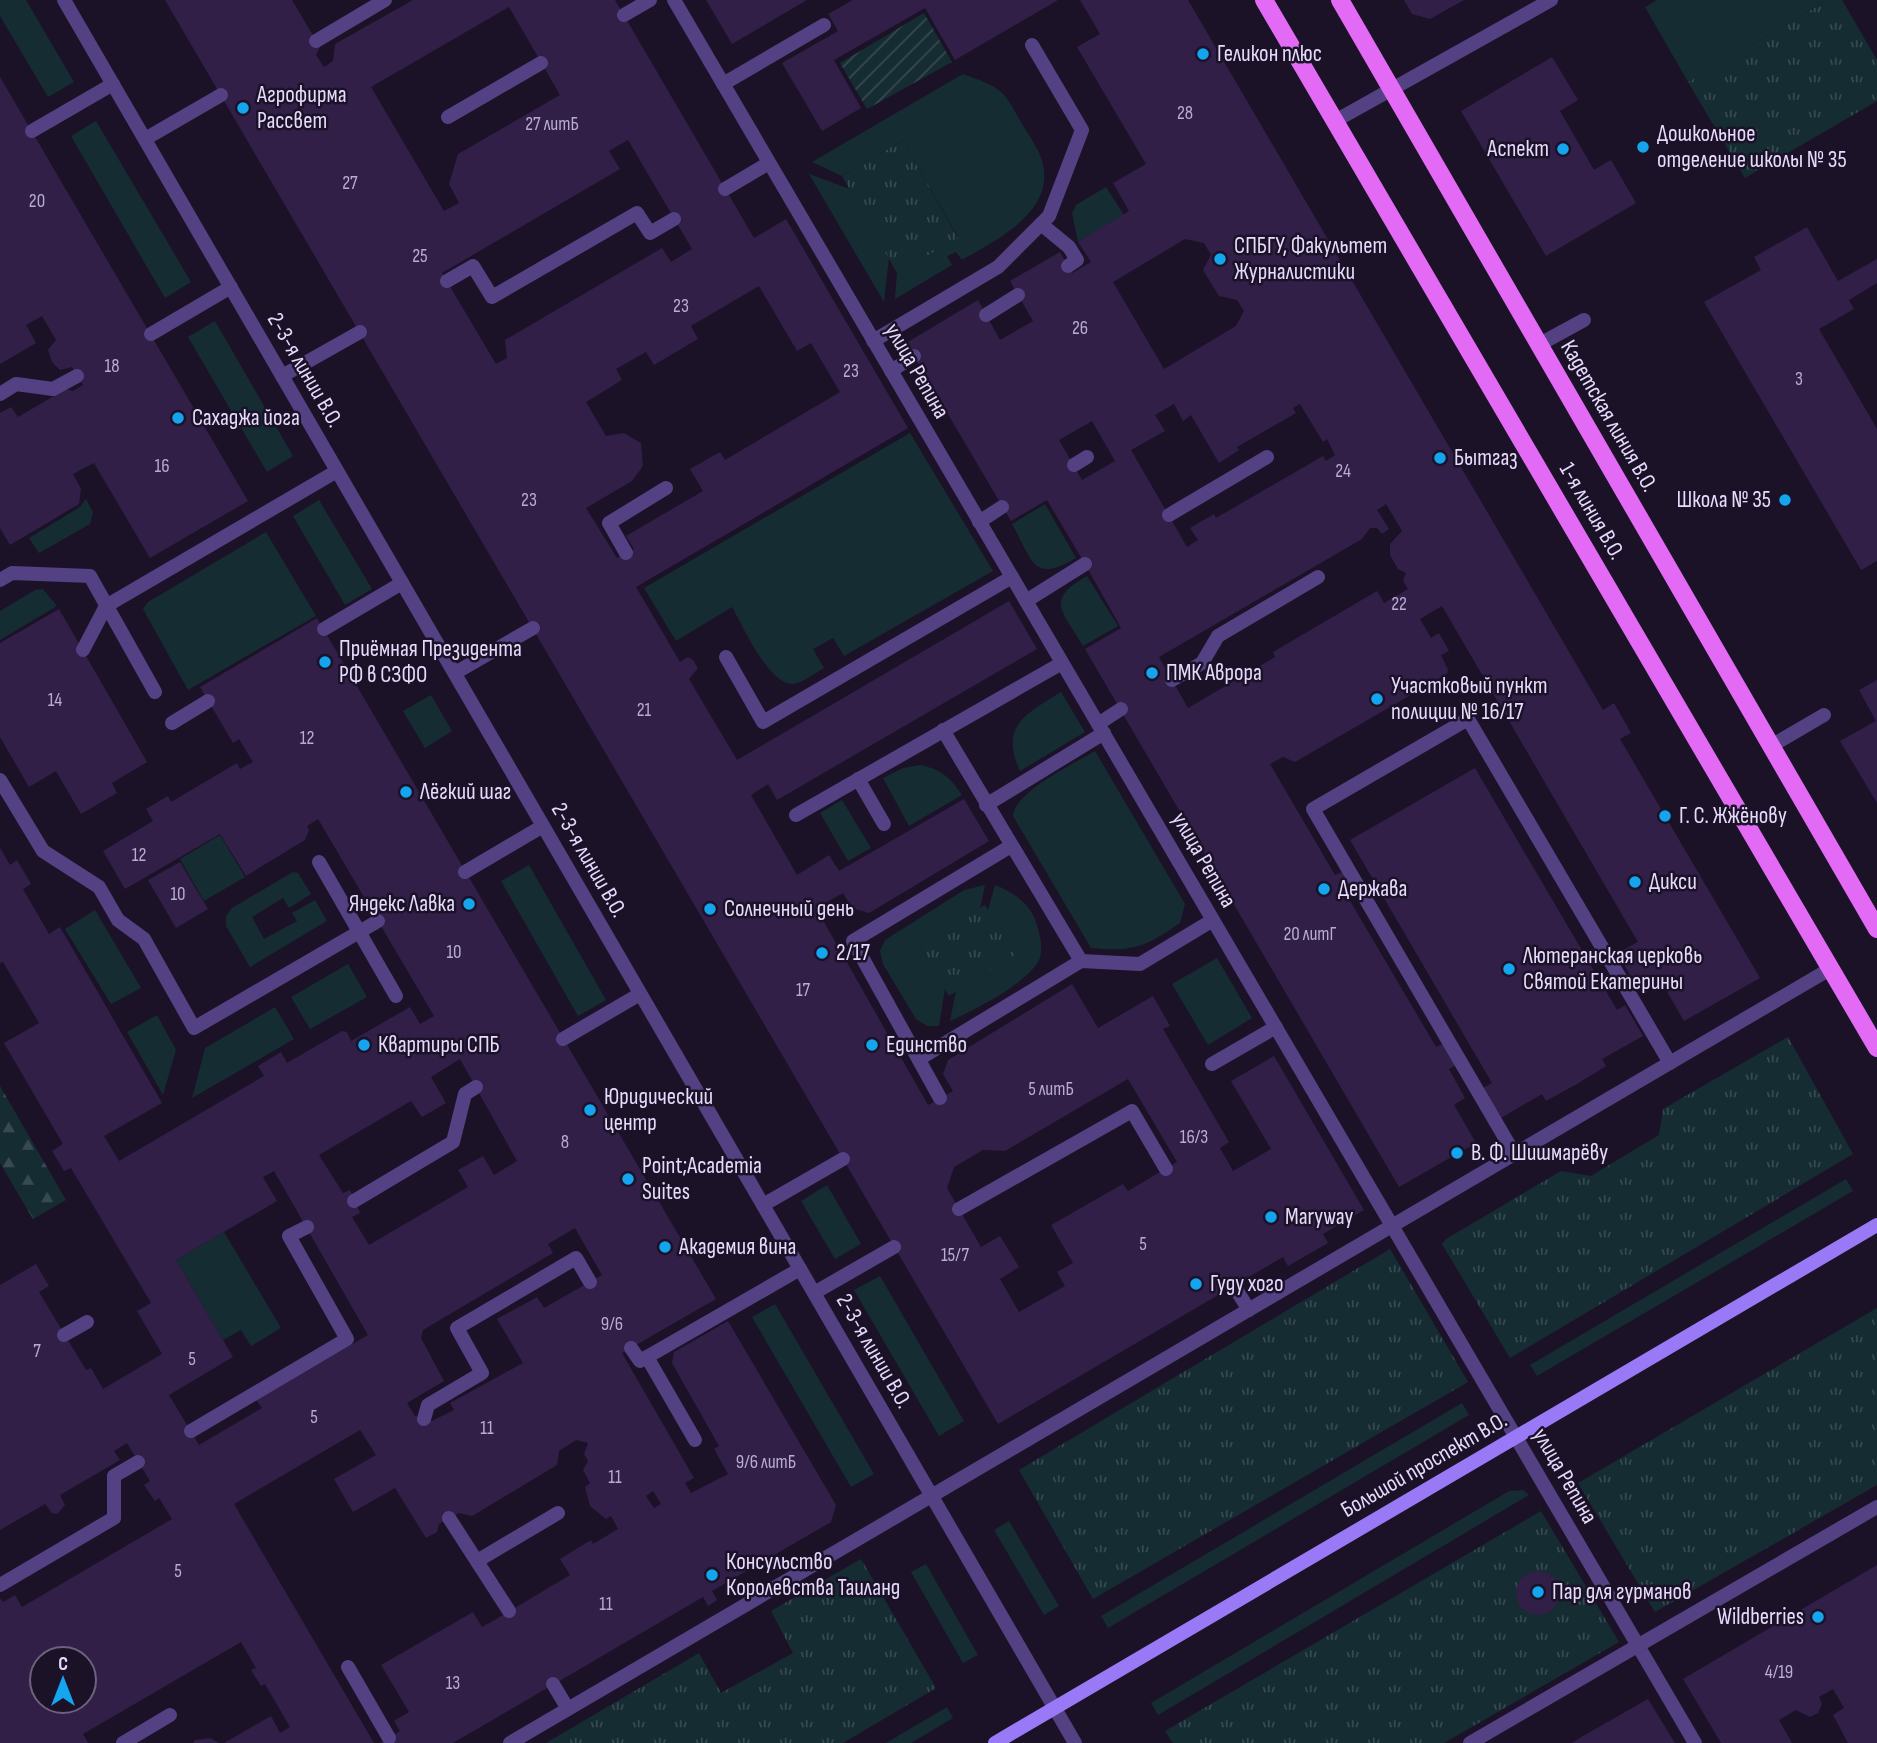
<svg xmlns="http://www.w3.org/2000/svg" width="1877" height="1743" font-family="'Sofia Sans Condensed',sans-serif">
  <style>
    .grass { fill: #152c32 }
    .forest { fill: url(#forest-firs) }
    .park { fill: url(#park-tufts) }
    .garden { fill: url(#garden-furrows) }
    .building { fill: #311f48; fill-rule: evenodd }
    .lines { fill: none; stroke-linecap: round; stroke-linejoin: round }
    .service { stroke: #534183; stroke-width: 14 }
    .minor { stroke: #534183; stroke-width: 14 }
    .secondary { stroke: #9a79f6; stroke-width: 14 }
    .primary { stroke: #e26af5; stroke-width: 18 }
    .poi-dot { fill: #15a5ef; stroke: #1b1228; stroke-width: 2.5 }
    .labels { text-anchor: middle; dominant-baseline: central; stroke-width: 5; stroke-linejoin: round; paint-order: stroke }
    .number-label { font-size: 19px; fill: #baacd0 }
    .poi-label { font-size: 23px; fill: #e7dbfd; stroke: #1b1228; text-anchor: start }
    .street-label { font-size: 23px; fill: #e7dbfd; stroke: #1b1228 }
  </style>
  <defs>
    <pattern id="forest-firs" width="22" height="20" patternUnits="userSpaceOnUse" patternTransform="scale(1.75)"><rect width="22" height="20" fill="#152c32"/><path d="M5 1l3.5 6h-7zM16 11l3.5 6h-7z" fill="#374a51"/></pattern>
    <pattern id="park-tufts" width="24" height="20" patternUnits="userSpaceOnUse" patternTransform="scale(1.75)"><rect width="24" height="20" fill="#152c32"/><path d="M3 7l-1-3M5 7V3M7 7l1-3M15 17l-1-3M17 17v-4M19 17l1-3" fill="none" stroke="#374a51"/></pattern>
    <pattern id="garden-furrows" width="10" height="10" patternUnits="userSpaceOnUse" patternTransform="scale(1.75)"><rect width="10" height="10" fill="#152c32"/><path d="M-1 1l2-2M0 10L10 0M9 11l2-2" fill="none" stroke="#374a51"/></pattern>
  </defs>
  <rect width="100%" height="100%" fill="#1b1228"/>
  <g class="grass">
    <path d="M0,0H26L74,82L48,97L0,16Z"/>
    <path d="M1657,0H1828L1688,82L1645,7Z"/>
    <path d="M963,74C1006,90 1001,88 1024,127C1032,140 1043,155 1044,171C1048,216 994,241 962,260L956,252L947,256L952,265L895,299L897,273L958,237L903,140L842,176L812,162Z"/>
    <path d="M96,121L191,282L165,298L71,136Z"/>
    <path d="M809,174L850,189L889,258L884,302Z"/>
    <path d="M1106,187L1124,215L1078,242L1072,213L1076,205Z"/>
    <path d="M215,321L293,456L267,472L188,337Z"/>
    <path d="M910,433L993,571L844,656L833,638L813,649L824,668C815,673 804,682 794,684C769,686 743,626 732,607L676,641L644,588Z"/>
    <path d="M86,499L93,512L90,524L39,553L29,538L80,507Z"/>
    <path d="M319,500L372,589L345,605L293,516Z"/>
    <path d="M1045,504L1076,558C1032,584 1033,561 1012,524Z"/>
    <path d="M266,532L316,616L188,690L143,609L148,602Z"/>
    <path d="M1087,576L1118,626L1083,646C1063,611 1044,600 1087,576Z"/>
    <path d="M43,589L57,606L0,640V611L35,590Z"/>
    <path d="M1061,692L1085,732L1020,771C999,725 1026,714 1061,692Z"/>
    <path d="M431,695L452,731L425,748L403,711Z"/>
    <path d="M1095,751L1185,904L1180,923C1145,947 1134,952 1091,948L1013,816C1015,791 1074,764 1095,751Z"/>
    <path d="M920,765C940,769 950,777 962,795L909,826L883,778L903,768Z"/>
    <path d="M842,800L871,848L848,861L820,813Z"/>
    <path d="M220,835L245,877L204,901L180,859Z"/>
    <path d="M529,865L606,1000L578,1016L501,881Z"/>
    <path d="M293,872L298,873L311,894L289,908L283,898L252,917L264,939L297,921L292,913L315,900L327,921L250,967L226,926V916L232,908Z"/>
    <path d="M985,885L980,909L919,946L945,989L939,1026H927L916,1019L883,964L880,951L885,940L964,890Z"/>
    <path d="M995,885C1015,893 1033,905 1038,929C1041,939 1043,951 1039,960C1027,984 974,1010 950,1021L956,991L1014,955L988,910Z"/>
    <path d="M95,910L141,988L111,1004L65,929Z"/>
    <path d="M1217,958L1252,1018L1208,1045L1172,984Z"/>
    <path d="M348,964L367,997L310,1029L291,997Z"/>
    <path d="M275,1007L294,1039L192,1098L205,1048Z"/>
    <path d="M157,1015L176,1050L163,1095L127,1032Z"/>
    <path d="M1846,1179L1853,1191L1537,1376L1530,1365Z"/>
    <path d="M827,1185L861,1244L835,1259L801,1201Z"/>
    <path d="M224,1232L281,1328L251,1346L241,1330L223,1340L176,1260Z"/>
    <path d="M880,1276L964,1421L939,1436L854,1290Z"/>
    <path d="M775,1304L874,1474L851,1487L752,1317Z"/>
    <path d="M1462,1403L1469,1415L1108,1628L1101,1616Z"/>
    <path d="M1523,1490L1529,1495L1158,1715L1151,1703L1509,1491Z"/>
    <path d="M1009,1521L1059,1606L1044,1615L994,1530Z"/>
    <path d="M926,1564L978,1655L963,1663L911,1572Z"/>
    <path d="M947,1707L953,1718L911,1743H886Z"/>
  </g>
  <path class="forest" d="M0,1086L66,1200L33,1219L0,1163Z"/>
  <g class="park">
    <path d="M1828,0H1842L1877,60V101L1745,178L1688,82Z"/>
    <path d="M903,140L958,238L897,273L842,176Z"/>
    <path d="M985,905L1015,955L949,996L919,946Z"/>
    <path d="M1788,1037L1853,1154L1510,1358L1442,1244L1446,1239L1561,1171L1591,1176L1659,1135L1663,1109Z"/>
    <path d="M1390,1249L1468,1382L1093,1599L1019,1470Z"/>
    <path d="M1877,1308V1485L1655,1612L1578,1483Z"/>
    <path d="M1541,1511L1619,1642L1444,1743H1173L1165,1731Z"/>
    <path d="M861,1559L936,1688L843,1743H546L699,1653L721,1693L793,1653L771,1611Z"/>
  </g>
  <path class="garden" d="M924,13L952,62L867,109L840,63Z"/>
  <g class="building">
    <path d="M165,0H292L320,47L316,55L324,67L333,61L335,44L413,0H615L754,238L786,219L908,428L636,587L680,662L688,657L693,660L698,668L689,679L737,760L1009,601L1037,649L777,800L768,784L751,795L797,875L829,855L839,871L964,799L989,841L869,913L852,908L843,893L816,908L928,1105L953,1091L943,1074L948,1060L1072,984L1098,1028L1153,996L1170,1026L1163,1029L1229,1142L1220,1148L1233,1171L1271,1149L1231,1081L1274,1056L1364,1210L1323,1234L1328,1243L1288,1266L1283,1257L998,1424ZM509,7L560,95L458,154L449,184L459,203L444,211L371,87ZM628,140L692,249L671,262L662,248L505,340L507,358L496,364L442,273L620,169L609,151ZM759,286L797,351L811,343L840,392L725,460L720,452L690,469L703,491L626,536L634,549L617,558L586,508L632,481L643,466L641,443L624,433L606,436L586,402L622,380L616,369L646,352L654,365L698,339L691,326ZM1128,1079L1177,1162L1128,1191L1123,1184L1051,1225L1073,1263L1057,1272L1065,1286L1019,1312L1000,1279L1019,1267L1000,1236L981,1247L947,1188L954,1167L983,1150L1005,1151Z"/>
    <path d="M706,0H807L732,44Z"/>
    <path d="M853,0H1058L955,60L925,8L834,60L861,108L822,131L782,63L838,31L828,14Z"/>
    <path d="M1080,0H1188L1603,710L1614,703L1631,733L1620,739L1760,978L1684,1021L1662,983L1642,995L1617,953L1638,942L1442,606L1420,619L1431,638L1439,633L1449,651L1441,655L1448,670L1447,674L1295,762L1283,757L1270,764L1335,875L1342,872L1352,889L1346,894L1436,1047L1443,1044L1456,1065L1449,1069L1465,1098L1454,1105L1476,1143L1399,1187L1085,649L1121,628L1085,564L1047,500L1011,521L906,343L978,300L1000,340L1033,321L1010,281L1060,252L1072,273L1091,262L1078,242L1129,211L1113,183L1146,164L1077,47L1100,34ZM1185,239L1204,243L1211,255L1203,270L1219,296L1237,300L1244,311L1236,326L1164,369L1113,282ZM1174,404L1183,421L1191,415L1219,463L1239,450L1237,447L1296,413L1293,408L1300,404L1323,442L1327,439L1335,455L1326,461L1323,456L1216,518L1214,514L1190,528L1198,540L1187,547L1131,450L1165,431L1155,415ZM1092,421L1115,461L1082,480L1059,440ZM1386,504L1402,531L1390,544V555L1398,569L1406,573L1403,581L1408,589L1384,603L1377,591L1273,652L1275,657L1188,708L1159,657L1362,539L1370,528H1377L1382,534L1389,529L1377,510Z"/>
    <path d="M1404,0H1464L1430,19L1412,14Z"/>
    <path d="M1552,57L1578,100L1560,111L1594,170L1611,160L1636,203L1546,256L1461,111Z"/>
    <path d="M0,77L248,501L150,558L94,463L73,474L81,489L79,504L10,545L0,528V413L11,407L18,417L66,389L73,391L83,385L72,367L60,370L52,362L48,350L56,340L42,316L26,325L36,343L0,364Z"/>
    <path d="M1807,227L1838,281L1877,259V283L1849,300L1854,309L1819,329L1877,429V561L1861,570L1704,302L1761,270L1754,257Z"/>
    <path d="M59,609L147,762L112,783L117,793L81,814L56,771L29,787L0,737V643Z"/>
    <path d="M317,618L716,1299L622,1353L694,1478L685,1483L691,1493L728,1474L714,1449L719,1446L672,1363L674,1352L728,1321L836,1505L831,1522L712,1591L717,1600L708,1606L703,1597L453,1743H380L400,1731L394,1721L409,1712L381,1665L473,1612L482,1627L493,1621L570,1575L560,1559L591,1540L593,1544L618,1529L611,1516L606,1519L590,1506L585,1487L590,1483L583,1470L588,1461L584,1454L588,1443L576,1440L559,1451L557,1465L472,1516L459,1513L449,1518L439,1524L437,1532L426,1538L395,1488L353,1512L334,1479L376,1455L360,1430L234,1504L374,1743H224L271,1716L280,1733L290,1727L265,1684L261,1686L251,1670L256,1668L241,1642L83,1734L88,1743H0V1598L3,1602L15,1595L22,1607L172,1519L159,1498L155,1501L144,1485L150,1481L127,1443L114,1451L120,1460L60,1495L65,1505L57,1514L52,1513L45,1504L0,1530V1285L36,1264L49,1286L39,1292L86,1370L91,1368L103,1389L162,1354L137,1311L151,1303L71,1168L64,1171L52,1151L63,1144L4,1043L39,1023L3,962L0,963V848L10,865L17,860L31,884L23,889L49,934L60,927L162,1103L104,1136L119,1161L264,1076L258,1066L281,1052L287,1063L342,1031L347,1032L351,1041L410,1007L420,1024L434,1016L318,819L307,826L309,830L305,840L246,876L220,834L125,889L103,851L153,821L146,809L168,796L171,802L237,763L240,769L253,762L239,739L233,743L200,687ZM460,1059L517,1161L494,1175L483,1156L458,1170L468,1187L369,1245L352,1217L360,1213L350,1190L343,1193L319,1155L411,1101L422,1117L446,1103L431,1077ZM274,1171L368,1335L256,1400L262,1408L199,1445L169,1395L233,1357L176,1260L277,1201L263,1177ZM575,1228L602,1275L544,1308L537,1297L497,1319L523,1363L450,1403L454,1410L432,1421L415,1416L407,1403L444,1381L421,1338L423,1330L553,1253L548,1244ZM653,1491L661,1504L654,1508L646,1496ZM42,1659H84V1701H42Z"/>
    <path d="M1877,680V803L1840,741L1876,721L1859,690Z"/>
    <path d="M1475,768L1617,1010L1625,1005L1643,1036L1602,1059L1606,1066L1577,1084L1546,1101L1542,1094L1501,1118L1483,1088L1492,1083L1350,840Z"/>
    <path d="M180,862L208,909L176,928L148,880Z"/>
    <path d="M1877,1565V1743H1848L1833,1715L1844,1708L1833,1689L1819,1697L1822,1704L1818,1713L1810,1717L1796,1710L1779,1720L1792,1743H1721L1683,1679Z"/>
    <circle cx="1538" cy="1593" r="22"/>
    <path d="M1648,1699L1675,1743H1572L1583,1736Z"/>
    <path d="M210,1738L219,1743H193L195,1740Z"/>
  </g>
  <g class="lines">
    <g class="service">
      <path d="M624,15L650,0"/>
      <path d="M316,41L385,0"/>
      <path d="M723,84L824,25"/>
      <path d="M448,117L541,63"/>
      <path d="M32,131L113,84"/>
      <path d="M145,139L221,95"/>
      <path d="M725,189L769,163"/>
      <path d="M1041,224L1069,247L1077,260L1068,266"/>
      <path d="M447,281L473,266L492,297L637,213L650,233L674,219"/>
      <path d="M986,315L1018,295"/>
      <path d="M151,334L231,287"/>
      <path d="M873,341L998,267L1049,216L1082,130L1032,45"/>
      <path d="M1540,344L1584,320"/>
      <path d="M891,371L914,356"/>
      <path d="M282,376L360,332"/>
      <path d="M0,394L16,384L53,389L77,376"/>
      <path d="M1074,465L1087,457"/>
      <path d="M1169,515L1267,457"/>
      <path d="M979,522L1002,507"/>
      <path d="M626,553L609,523L666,488"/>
      <path d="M0,580L12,573L90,576L155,692"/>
      <path d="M1026,601L1085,564"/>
      <path d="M324,629L402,583"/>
      <path d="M83,650L106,606L337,471"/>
      <path d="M726,657L763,722L1012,577"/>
      <path d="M455,673L533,628"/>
      <path d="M1172,680L1202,663L1218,636L1318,577"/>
      <path d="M172,723L208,701"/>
      <path d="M1098,724L1121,709"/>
      <path d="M943,730L1081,961L1140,964L1213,920"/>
      <path d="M1771,746L1824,715"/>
      <path d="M858,779L884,824"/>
      <path d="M0,780L43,851L99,887L118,920L144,939L194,1028L378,921"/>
      <path d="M986,805L1104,733"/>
      <path d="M796,815L1062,663"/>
      <path d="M319,862L396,996"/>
      <path d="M465,872L543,826"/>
      <path d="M563,1039L640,994"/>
      <path d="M919,1059L1081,961"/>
      <path d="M1212,1064L1276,1027"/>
      <path d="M940,1098L853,941L1011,846"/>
      <path d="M1515,1155L1313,809L1468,719L1670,1063"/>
      <path d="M354,1201L453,1142L465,1094L476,1087"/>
      <path d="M763,1205L843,1159"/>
      <path d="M959,1209L1132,1111L1166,1169"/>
      <path d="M1234,1286L1249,1310"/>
      <path d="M814,1293L894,1247"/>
      <path d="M64,1335L87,1322"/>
      <path d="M631,1348L640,1361L800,1269"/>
      <path d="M647,1357L695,1440"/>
      <path d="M424,1419L428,1405L482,1373L457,1328L576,1258L590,1282"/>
      <path d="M191,1431L347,1339L289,1236L307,1227"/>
      <path d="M449,1518L509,1611"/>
      <path d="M477,1561L558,1513"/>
      <path d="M0,1585L114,1518V1476L138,1462"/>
      <path d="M348,1667L389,1738"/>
      <path d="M553,1684L568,1709"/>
      <path d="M123,1743L170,1715"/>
    </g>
    <g class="minor">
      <path d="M64,0L1075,1743"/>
      <path d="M674,0L1695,1743"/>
      <path d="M1335,121L1551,0"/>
      <path d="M510,1743L1830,969"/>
      <path d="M1470,1743L1877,1507"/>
    </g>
    <path class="secondary" d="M995,1743L1877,1225"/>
    <g class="primary">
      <path d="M1264,0L1877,1048"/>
      <path d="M1340,0L1877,929"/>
    </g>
  </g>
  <g class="poi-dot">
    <circle cx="1203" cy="54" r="7"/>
    <circle cx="243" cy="108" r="7"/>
    <circle cx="1643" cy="147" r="7"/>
    <circle cx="1563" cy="149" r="7"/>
    <circle cx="1220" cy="259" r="7"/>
    <circle cx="178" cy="418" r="7"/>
    <circle cx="1440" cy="458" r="7"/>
    <circle cx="1785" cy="500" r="7"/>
    <circle cx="325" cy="662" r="7"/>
    <circle cx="1152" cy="673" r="7"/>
    <circle cx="1377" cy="699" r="7"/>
    <circle cx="406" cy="792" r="7"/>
    <circle cx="1665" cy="816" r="7"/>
    <circle cx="1635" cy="882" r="7"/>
    <circle cx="1324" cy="889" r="7"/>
    <circle cx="469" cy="904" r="7"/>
    <circle cx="710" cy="909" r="7"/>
    <circle cx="822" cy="953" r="7"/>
    <circle cx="1509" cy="969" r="7"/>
    <circle cx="364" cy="1045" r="7"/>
    <circle cx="872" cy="1045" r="7"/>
    <circle cx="590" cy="1110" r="7"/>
    <circle cx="1457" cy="1153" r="7"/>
    <circle cx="628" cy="1179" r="7"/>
    <circle cx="1271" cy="1217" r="7"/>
    <circle cx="665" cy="1247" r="7"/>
    <circle cx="1196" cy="1284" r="7"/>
    <circle cx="712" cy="1575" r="7"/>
    <circle cx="1538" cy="1592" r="7"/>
    <circle cx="1818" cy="1617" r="7"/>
  </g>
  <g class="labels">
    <g class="number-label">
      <text x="1185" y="113">28</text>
      <text x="552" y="124">27 литБ</text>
      <text x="350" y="183">27</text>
      <text x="37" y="201">20</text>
      <text x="420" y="256">25</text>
      <text x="681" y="306">23</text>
      <text x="1080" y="328">26</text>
      <text x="112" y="366">18</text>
      <text x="851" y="371">23</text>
      <text x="1799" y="379">3</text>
      <text x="162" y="466">16</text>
      <text x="1343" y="471">24</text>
      <text x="529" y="500">23</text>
      <text x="1399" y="604">22</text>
      <text x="55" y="700">14</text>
      <text x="644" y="710">21</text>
      <text x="307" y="738">12</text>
      <text x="139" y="855">12</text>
      <text x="178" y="894">10</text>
      <text x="1310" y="934">20 литГ</text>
      <text x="454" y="952">10</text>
      <text x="803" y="990">17</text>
      <text x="1051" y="1089">5 литБ</text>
      <text x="1194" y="1137">16/3</text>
      <text x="565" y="1142">8</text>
      <text x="1143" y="1244">5</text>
      <text x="955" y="1255">15/7</text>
      <text x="612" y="1324">9/6</text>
      <text x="37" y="1351">7</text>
      <text x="192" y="1359">5</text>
      <text x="314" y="1417">5</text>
      <text x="487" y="1428">11</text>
      <text x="766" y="1462">9/6 литБ</text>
      <text x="615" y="1477">11</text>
      <text x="178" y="1571">5</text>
      <text x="606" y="1604">11</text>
      <text x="1779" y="1672">4/19</text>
      <text x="453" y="1683">13</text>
    </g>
    <g class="poi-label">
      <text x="1217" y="54">Геликон плюс</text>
      <text x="257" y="95">Агрофирма<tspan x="257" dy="26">Рассвет</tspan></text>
      <text x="1657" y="134">Дошкольное<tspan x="1657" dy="26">отделение школы № 35</tspan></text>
      <text x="1549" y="149" text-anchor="end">Аспект</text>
      <text x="1234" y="246">СПБГУ, Факультет<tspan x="1234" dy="26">Журналистики</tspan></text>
      <text x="192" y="418">Сахаджа йога</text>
      <text x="1454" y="458">Бытгаз</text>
      <text x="1771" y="500" text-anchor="end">Школа № 35</text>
      <text x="339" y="649">Приёмная Президента<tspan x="339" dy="26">РФ в СЗФО</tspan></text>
      <text x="1166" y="673">ПМК Аврора</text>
      <text x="1391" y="686">Участковый пункт<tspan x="1391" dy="26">полиции № 16/17</tspan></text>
      <text x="420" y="792">Лёгкий шаг</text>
      <text x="1679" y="816">Г. С. Жжёнову</text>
      <text x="1649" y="882">Дикси</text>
      <text x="1338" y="889">Держава</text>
      <text x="455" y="904" text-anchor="end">Яндекс Лавка</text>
      <text x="724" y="909">Солнечный день</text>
      <text x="836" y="953">2/17</text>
      <text x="1523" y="956">Лютеранская церковь<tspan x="1523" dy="26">Святой Екатерины</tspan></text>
      <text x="378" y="1045">Квартиры СПБ</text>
      <text x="886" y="1045">Единство</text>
      <text x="604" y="1097">Юридический<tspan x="604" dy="26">центр</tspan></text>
      <text x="1471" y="1153">В. Ф. Шишмарёву</text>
      <text x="642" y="1166">Point;Academia<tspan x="642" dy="26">Suites</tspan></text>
      <text x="1285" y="1217">Maryway</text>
      <text x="679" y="1247">Академия вина</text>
      <text x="1210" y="1284">Гуду хого</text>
      <text x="726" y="1562">Консульство<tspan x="726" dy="26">Королевства Таиланд</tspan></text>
      <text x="1552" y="1592">Пар для гурманов</text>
      <text x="1804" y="1617" text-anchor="end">Wildberries</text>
    </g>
    <g class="street-label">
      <text transform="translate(305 370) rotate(60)">2-3-я линии В.О.</text>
      <text transform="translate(917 371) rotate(60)">улица Репина</text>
      <text transform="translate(1609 416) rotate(60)">Кадетская линия В.О.</text>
      <text transform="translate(1592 511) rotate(60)">1-я линия В.О.</text>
      <text transform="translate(589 860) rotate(60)">2-3-я линии В.О.</text>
      <text transform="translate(1204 860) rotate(60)">улица Репина</text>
      <text transform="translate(874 1351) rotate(60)">2-3-я линии В.О.</text>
      <text transform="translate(1424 1465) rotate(-30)">Большой проспект В.О.</text>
      <text transform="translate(1565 1476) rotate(60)">улица Репина</text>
    </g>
  </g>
  <g transform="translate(63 1680)"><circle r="33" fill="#1b1228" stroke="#6d627d" stroke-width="2"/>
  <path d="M0-5L12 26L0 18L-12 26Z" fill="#15a5ef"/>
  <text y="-10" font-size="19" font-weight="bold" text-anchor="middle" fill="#e7dbfd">С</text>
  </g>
</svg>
